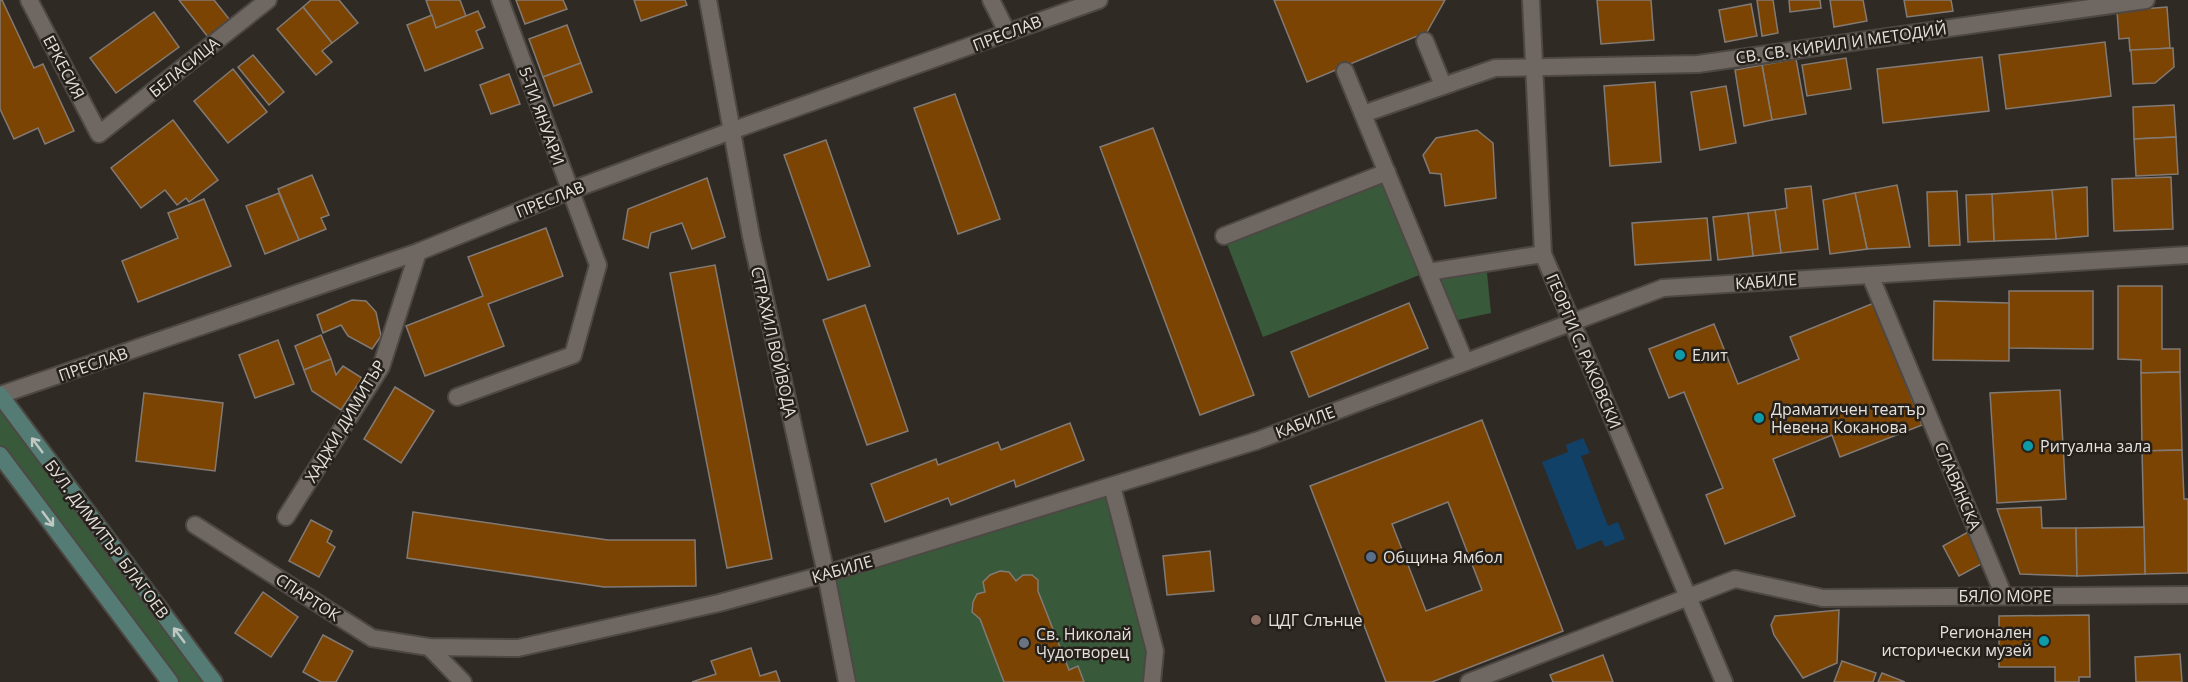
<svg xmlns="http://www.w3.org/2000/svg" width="2188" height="682" font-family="'Open Sans',sans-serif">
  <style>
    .green { fill: #385a3b }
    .water { fill: #124167 }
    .building { fill: #7c4402; stroke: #827a74; stroke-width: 1.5; fill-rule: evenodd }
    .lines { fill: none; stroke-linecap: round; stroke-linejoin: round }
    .pedestrian-casing { stroke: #4d4844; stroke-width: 20 }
    .minor-casing { stroke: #4d4844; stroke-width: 20 }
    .tertiary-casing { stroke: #4d4844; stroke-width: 20 }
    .secondary-casing { stroke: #4d4844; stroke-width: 20 }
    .pedestrian { stroke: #6f6761; stroke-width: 16 }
    .minor { stroke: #6f6761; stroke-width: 16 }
    .tertiary { stroke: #6f6761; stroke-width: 16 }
    .secondary { stroke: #557c74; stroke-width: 16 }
    .oneway { stroke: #c1c8c3 }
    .culture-dot { fill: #0f9aa8; stroke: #26201b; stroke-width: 2 }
    .service-dot { fill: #5c6f8a; stroke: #26201b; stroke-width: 2 }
    .education-dot { fill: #8d6e63; stroke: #26201b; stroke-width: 2 }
    .worship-dot { fill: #6b7280; stroke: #26201b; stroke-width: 2 }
    .labels { text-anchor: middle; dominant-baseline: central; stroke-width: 5; stroke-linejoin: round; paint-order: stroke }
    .street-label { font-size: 16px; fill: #e5e1dd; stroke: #26201b }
    .poi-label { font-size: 16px; fill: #e5e1dd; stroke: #26201b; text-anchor: start }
  </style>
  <rect width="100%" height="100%" fill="#302a25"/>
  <g class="green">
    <path d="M1387,172L1428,272L1486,263L1491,313L1448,322L1427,272L1263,337L1224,236Z"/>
    <path d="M0,395L214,682H170L0,455Z"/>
    <path d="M1112,486L1155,651L1152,682H847L826,574Z"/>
  </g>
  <path class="water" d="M1583,438L1590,453L1581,456L1608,526L1618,522L1625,539L1605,547L1602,540L1577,550L1542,462L1568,452L1566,445Z"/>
  <g class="building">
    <path d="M0,0H2L34,68L43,64L74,131L45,144L38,128L14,139L0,109Z"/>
    <path d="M179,0H214L230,20L208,37Z"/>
    <path d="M311,0H339L358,23L332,43L303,7Z"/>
    <path d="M426,0H460L466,16L436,28Z"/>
    <path d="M516,0H563L567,9L525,24Z"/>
    <path d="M634,0H685L687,5L641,21Z"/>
    <path d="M1274,0H1445L1427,32L1307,82Z"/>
    <path d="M1597,0H1651L1654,40L1601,44Z"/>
    <path d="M1757,0H1773L1778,33L1762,36Z"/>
    <path d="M1789,0H1820L1821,8L1790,12Z"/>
    <path d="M1830,0H1863L1867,21L1834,27Z"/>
    <path d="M1904,0H1951L1953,11L1907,17Z"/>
    <path d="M1751,4L1757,36L1725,42L1719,10Z"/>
    <path d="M303,7L332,43L322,51L332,62L316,75L277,29Z"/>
    <path d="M2167,7L2170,48L2130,51L2129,38L2119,39L2117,11Z"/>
    <path d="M478,11L485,27L476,31L483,48L425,71L407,25L432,15L436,28Z"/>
    <path d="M154,12L179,47L116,93L90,58Z"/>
    <path d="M567,25L581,63L543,77L529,39Z"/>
    <path d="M2105,42L2111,96L2006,109L1999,55Z"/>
    <path d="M2173,48L2174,67L2155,83L2133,84L2131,50Z"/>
    <path d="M253,55L284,92L269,105L238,67Z"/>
    <path d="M1982,57L1989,111L1883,123L1877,69Z"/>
    <path d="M1846,58L1851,89L1807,96L1802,65Z"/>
    <path d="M1796,59L1806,114L1772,120L1762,65Z"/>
    <path d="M581,63L592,92L554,106L543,77Z"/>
    <path d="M1762,65L1772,120L1744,126L1735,70Z"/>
    <path d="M233,69L267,112L228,143L194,101Z"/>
    <path d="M509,74L520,104L491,114L480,85Z"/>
    <path d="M1655,82L1661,162L1610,166L1604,86Z"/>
    <path d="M1726,86L1736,143L1700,150L1691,92Z"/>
    <path d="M955,94L1000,219L958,234L914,108Z"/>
    <path d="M2174,105L2176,137L2134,139L2133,107Z"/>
    <path d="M173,120L218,180L189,202L186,198L177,205L165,190L141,208L111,168Z"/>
    <path d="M1153,128L1254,395L1200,415L1100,147Z"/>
    <path d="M1477,130L1493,143L1496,198L1445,206L1441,174L1430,173L1423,155L1436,138Z"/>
    <path d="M2176,137L2178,174L2136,176L2134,139Z"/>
    <path d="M826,140L870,266L828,280L784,155Z"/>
    <path d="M312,175L329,215L321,218L326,229L299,240L278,189Z"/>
    <path d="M2171,177L2173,229L2114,231L2112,179Z"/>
    <path d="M707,178L725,237L692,249L682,223L651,233L648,248L623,239L628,209Z"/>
    <path d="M1897,185L1910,247L1867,249L1855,193Z"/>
    <path d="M1811,186L1818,249L1781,253L1775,210L1787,208L1785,189Z"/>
    <path d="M2087,187L2088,236L2056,239L2052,190Z"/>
    <path d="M2052,190L2056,239L1994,241L1992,194Z"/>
    <path d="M1957,191L1960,245L1929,246L1927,192Z"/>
    <path d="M279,193L299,240L265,254L246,206Z"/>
    <path d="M1855,193L1867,249L1830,254L1823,200Z"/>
    <path d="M1992,194L1994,241L1968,242L1966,195Z"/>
    <path d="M204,199L231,266L138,302L122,261L178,238L168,213Z"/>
    <path d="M1775,210L1781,253L1753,256L1748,213Z"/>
    <path d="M1748,213L1753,256L1718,260L1713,217Z"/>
    <path d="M1707,218L1711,260L1635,265L1632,223Z"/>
    <path d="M546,228L563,276L488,304L504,346L425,376L406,326L483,296L468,257Z"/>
    <path d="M715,265L772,559L727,568L670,273Z"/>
    <path d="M2118,286H2162V349H2180V372L2141,373V360L2118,359Z"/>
    <path d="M2009,291H2093V349L2009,348Z"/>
    <path d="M352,300L366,301L376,312L381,336L372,349L348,336L341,325L323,333L317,315Z"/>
    <path d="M1934,301L2009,303V361L1933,360Z"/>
    <path d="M1409,303L1428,348L1309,397L1291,352Z"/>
    <path d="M1874,303L1922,425L1840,457L1832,435L1773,459L1795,516L1725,544L1706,495L1723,488L1684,392L1669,398L1649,349L1714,324L1738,384L1799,359L1790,337Z"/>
    <path d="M865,305L908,431L867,445L823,320Z"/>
    <path d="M321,335L331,359L304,370L295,346Z"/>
    <path d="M278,340L294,384L255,398L239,355Z"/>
    <path d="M331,359L336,375L343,366L362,378L341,410L312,391L304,370Z"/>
    <path d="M2180,372L2182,450L2142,451L2141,373Z"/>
    <path d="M395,387L434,411L401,463L364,439Z"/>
    <path d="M2060,390L2066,499L1997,503L1990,393Z"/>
    <path d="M144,393L223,403L215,471L136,461Z"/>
    <path d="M1482,420L1563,631L1432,682H1386L1310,486ZM1448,502L1482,590L1426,611L1392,524Z"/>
    <path d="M1070,423L1084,460L1016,487L1014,480L951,505L948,498L885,522L871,484L936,459L938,465L998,442L1001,450Z"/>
    <path d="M2182,450L2184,499H2188V573L2145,574L2142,451Z"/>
    <path d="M2041,507L2042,528H2076L2077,576L2020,574L1997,509Z"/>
    <path d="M413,512L608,540H695L696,586L604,587L407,558Z"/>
    <path d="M311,520L332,531L327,542L335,547L319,577L289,561Z"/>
    <path d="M2144,527L2145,574L2077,576L2076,528Z"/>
    <path d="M1968,532L1985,562L1959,576L1943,546Z"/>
    <path d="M1210,551L1214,591L1167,595L1163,556Z"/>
    <path d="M1000,571L1009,572L1016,581L1023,575H1032L1038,580V591L1069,670L1078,666L1084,682H1004L980,619L972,612L973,602L977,594L985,592L983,582L990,575Z"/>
    <path d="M263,592L298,617L271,657L235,633Z"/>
    <path d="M1839,610L1837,663L1803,678L1774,635L1771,625L1775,616Z"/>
    <path d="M2089,615L2090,677H2079V682H2055V667H1999V616Z"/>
    <path d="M323,635L353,651L336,682H321L303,672Z"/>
    <path d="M751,648L760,676L776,671L780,682H692L716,674L711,661Z"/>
    <path d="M2180,654L2182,682H2136L2135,657Z"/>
    <path d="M1603,655L1613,682H1553L1550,675Z"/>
    <path d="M1842,661L1876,673L1873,682H1834Z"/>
    <path d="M1882,673L1905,682H1878Z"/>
  </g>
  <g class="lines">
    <g class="pedestrian-casing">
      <g id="pedestrian">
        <path d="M1531,0L1543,254L1724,682"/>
        <path d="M1425,41L1443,85"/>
        <path d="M1345,71L1465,362"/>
        <path d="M1363,114L1495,68L1698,64L2146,0"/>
        <path d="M1224,236L1387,172"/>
        <path d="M1428,272L1543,254"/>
        <path d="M1256,441L1663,288"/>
        <path d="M1469,682L1735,579L1823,598"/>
      </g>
    </g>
    <g class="minor-casing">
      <g id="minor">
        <path d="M29,0L99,134L268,0"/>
        <path d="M708,0L751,236L826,574L847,682"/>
        <path d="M991,0L1007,32"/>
        <path d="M1870,275L2004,596"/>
        <path d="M1663,288L2188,255"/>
        <path d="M457,397L573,355L598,265L500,0"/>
        <path d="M1112,486L1155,651L1152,682"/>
        <path d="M286,517L381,367L418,252"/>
        <path d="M195,525L372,638L429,647L518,648L719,603L826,574L1256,441"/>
        <path d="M1823,598L2188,595"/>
        <path d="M429,647L463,682"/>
      </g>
    </g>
    <g class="tertiary-casing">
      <path id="tertiary" d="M0,395L418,252L569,191L731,131L1099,0"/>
    </g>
    <g class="secondary-casing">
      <g id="secondary">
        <path d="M0,395L214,682"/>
        <path d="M0,455L170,682"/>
      </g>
    </g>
    <use href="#pedestrian" class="pedestrian"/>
    <use href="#minor" class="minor"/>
    <use href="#tertiary" class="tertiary"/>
    <use href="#secondary" class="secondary"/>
  </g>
  <defs><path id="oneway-shaft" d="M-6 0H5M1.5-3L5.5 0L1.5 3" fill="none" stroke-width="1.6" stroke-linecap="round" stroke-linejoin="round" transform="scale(1.5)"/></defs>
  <g class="oneway">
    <use href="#oneway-shaft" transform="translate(37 445) rotate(-127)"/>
    <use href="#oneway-shaft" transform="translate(48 519) rotate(53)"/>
    <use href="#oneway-shaft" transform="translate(179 635) rotate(-127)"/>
  </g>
  <g class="culture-dot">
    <circle cx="1680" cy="355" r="6"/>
    <circle cx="1759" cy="418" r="6"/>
    <circle cx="2028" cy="446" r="6"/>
    <circle cx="2044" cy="641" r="6"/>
  </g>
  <circle class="service-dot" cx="1371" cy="557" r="6"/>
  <circle class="education-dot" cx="1256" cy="620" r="6"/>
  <circle class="worship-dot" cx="1024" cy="643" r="6"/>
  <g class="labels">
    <g class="street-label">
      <text transform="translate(1007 33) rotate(-21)">ПРЕСЛАВ</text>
      <text transform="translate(1841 43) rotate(-8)">СВ. СВ. КИРИЛ И МЕТОДИЙ</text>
      <text transform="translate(64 67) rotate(62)">ЕРКЕСИЯ</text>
      <text transform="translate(184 67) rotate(-39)">БЕЛАСИЦА</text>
      <text transform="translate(542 116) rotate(70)">5-ТИ ЯНУАРИ</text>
      <text transform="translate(550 199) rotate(-22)">ПРЕСЛАВ</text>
      <text transform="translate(1766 281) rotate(-4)">КАБИЛЕ</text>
      <text transform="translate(774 342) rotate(77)">СТРАХИЛ ВОЙВОДА</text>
      <text transform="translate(1584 351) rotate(67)">ГЕОРГИ С. РАКОВСКИ</text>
      <text transform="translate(93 364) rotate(-19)">ПРЕСЛАВ</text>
      <text transform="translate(345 421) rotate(-59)">ХАДЖИ ДИМИТЪР</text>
      <text transform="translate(1305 422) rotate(-21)">КАБИЛЕ</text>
      <text transform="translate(1958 486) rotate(67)">СЛАВЯНСКА</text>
      <text transform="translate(107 539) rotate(53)">БУЛ. ДИМИТЪР БЛАГОЕВ</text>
      <text transform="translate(842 569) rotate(-16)">КАБИЛЕ</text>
      <text x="2005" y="596">БЯЛО МОРЕ</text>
      <text transform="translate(308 597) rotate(33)">СПАРТОК</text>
    </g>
    <g class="poi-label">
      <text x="1692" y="355">Елит</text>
      <text x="1771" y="409">Драматичен театър<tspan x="1771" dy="18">Невена Коканова</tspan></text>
      <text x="2040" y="446">Ритуална зала</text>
      <text x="1383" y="557">Община Ямбол</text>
      <text x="1268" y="620">ЦДГ Слънце</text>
      <text x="2032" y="632" text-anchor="end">Регионален<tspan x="2032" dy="18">исторически музей</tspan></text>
      <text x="1036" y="634">Св. Николай<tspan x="1036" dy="18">Чудотворец</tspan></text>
    </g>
  </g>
</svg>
